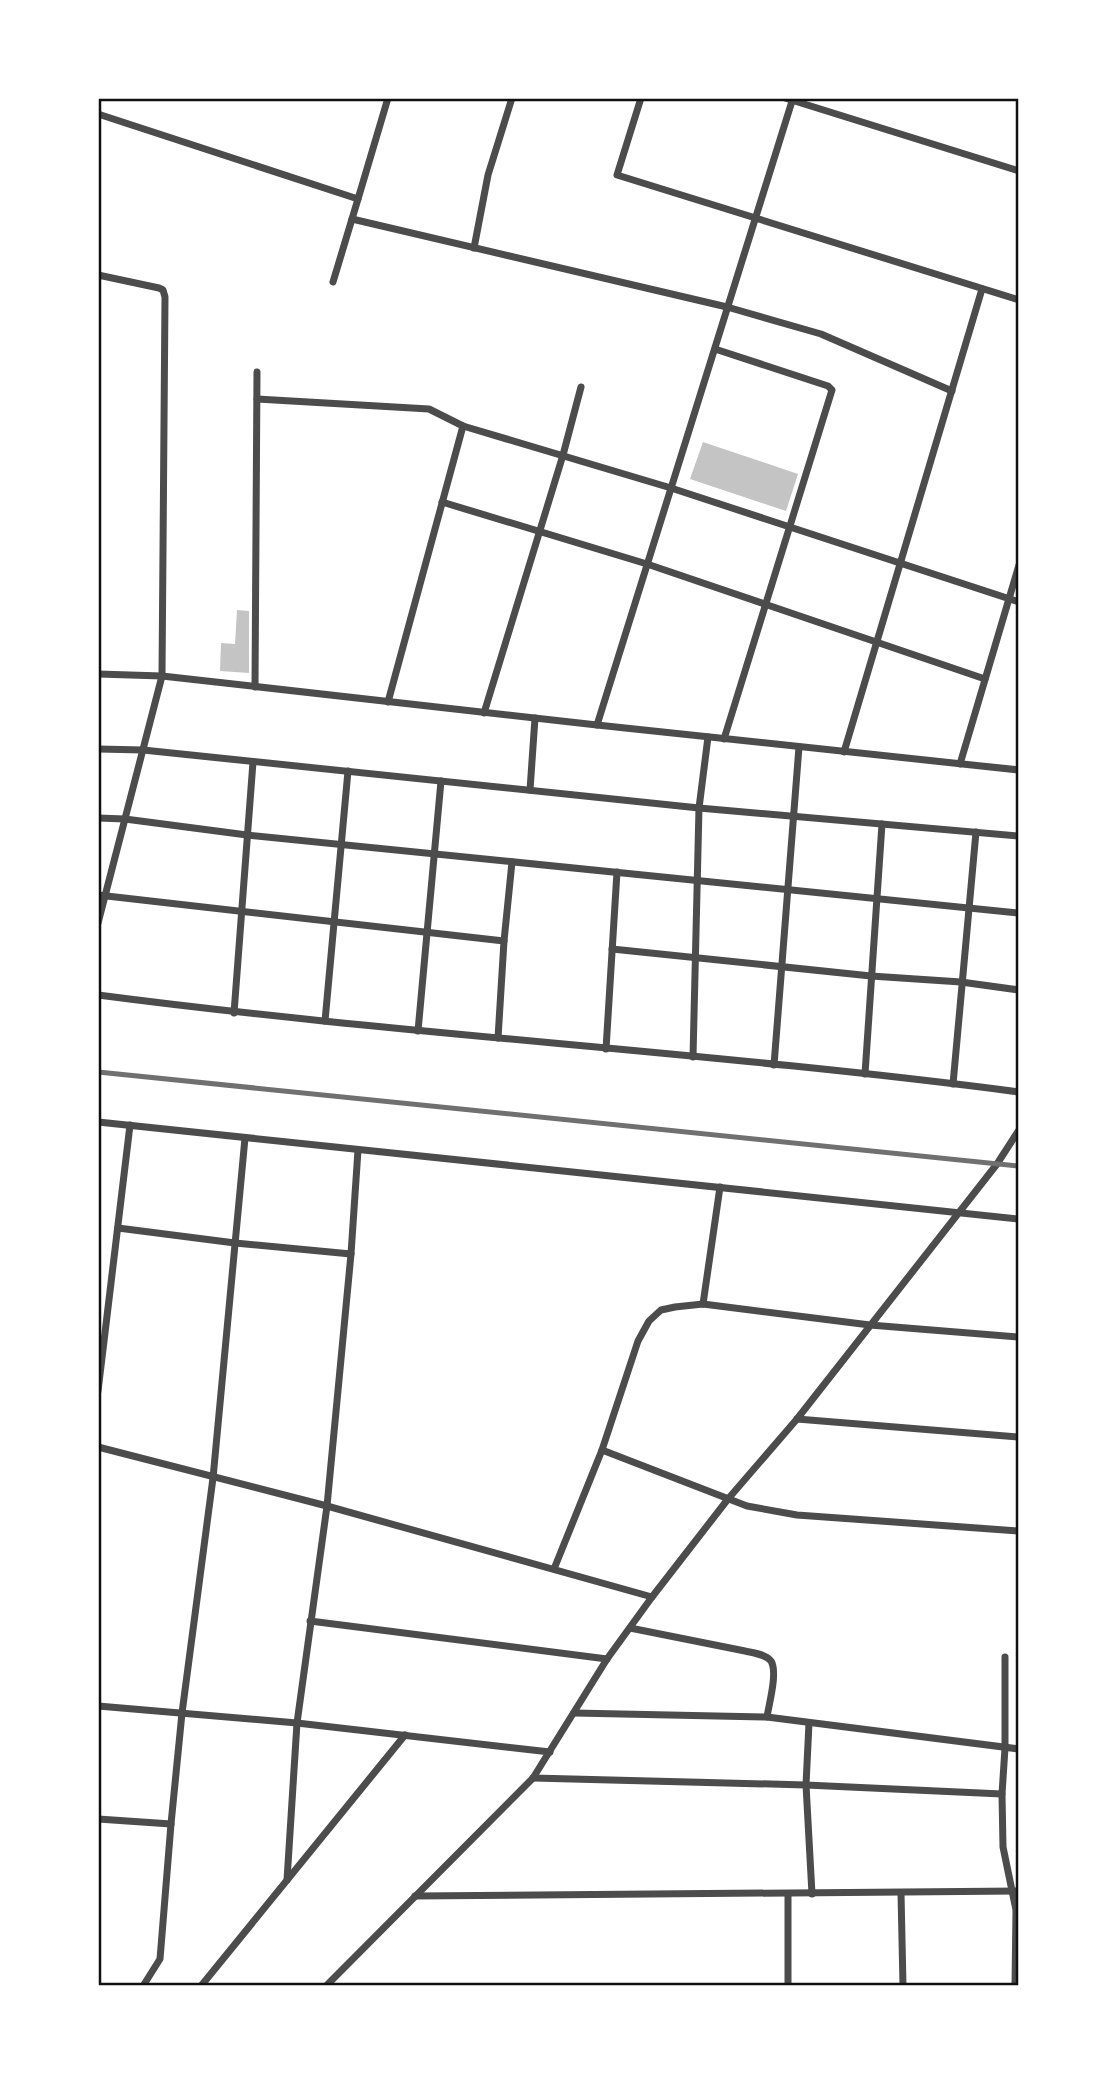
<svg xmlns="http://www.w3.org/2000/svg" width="1117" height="2084" font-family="'Nunito Sans',sans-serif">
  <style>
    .building { fill: #c4c4c4 }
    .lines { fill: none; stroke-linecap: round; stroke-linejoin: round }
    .minor { stroke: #4c4c4c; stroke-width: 7 }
    .rail { stroke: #707070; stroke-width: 5 }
    .neatline { fill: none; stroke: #111; stroke-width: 2.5 }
  </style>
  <rect width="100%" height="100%" fill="#fff"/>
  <g class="building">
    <path d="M703,442L798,474L786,511L690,479Z"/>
    <path d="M237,610L249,611V673L220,671L221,643L235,644Z"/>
  </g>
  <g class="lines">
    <g class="minor">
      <path d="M641,98L617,175L1019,300"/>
      <path d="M785,98L1019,171"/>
      <path d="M98,114L358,199L388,98"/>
      <path d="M352,219L727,307L821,334L952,391"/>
      <path d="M474,248L488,175L512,98"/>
      <path d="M98,275L159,288L163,290L165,297L162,676L98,923"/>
      <path d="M333,282L358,199"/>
      <path d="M715,349L828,386L832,390L724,739"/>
      <path d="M257,399L429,409L463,426L671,488L1019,602"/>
      <path d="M442,502L647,564L985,679"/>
      <path d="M98,674L162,676L597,725L1019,770"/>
      <path d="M255,687L257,372"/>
      <path d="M388,702L463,426"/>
      <path d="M484,713L563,455L581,387"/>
      <path d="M597,725L793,98"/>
      <path d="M98,749L143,750L699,808L1019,836"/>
      <path d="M844,752L982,289"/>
      <path d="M960,764L1019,565"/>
      <path d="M530,790L535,718"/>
      <path d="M98,818L125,819L247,835L1019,913"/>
      <path d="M98,895L504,941"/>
      <path d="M612,949L871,976L961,982L1019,990"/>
      <path d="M98,995C404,1035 713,1052 1019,1092"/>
      <path d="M234,1013L253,762"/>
      <path d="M325,1021L348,771"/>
      <path d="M418,1031L441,781"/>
      <path d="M498,1038L504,941L512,862"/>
      <path d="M606,1049L617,872"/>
      <path d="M693,1057L699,808L708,737"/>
      <path d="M774,1065L799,747"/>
      <path d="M865,1074L882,824"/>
      <path d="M953,1084L976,832"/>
      <path d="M98,1122L1019,1219"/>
      <path d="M118,1228L235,1243L351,1254L358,1150"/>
      <path d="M703,1304L720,1187"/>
      <path d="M98,1391L130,1125"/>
      <path d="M797,1419L1019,1437"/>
      <path d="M98,1447L327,1506L652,1597"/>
      <path d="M602,1450L747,1506L797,1515L1019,1531"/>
      <path d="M554,1569L602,1450L638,1341L649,1321L661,1310L675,1307L703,1304L870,1325L1019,1337"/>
      <path d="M310,1621L607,1659"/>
      <path d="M630,1628L745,1651C754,1653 765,1654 771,1661C778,1672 769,1704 767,1717"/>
      <path d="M1005,1657V1748L1002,1794L1003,1847L1016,1910L1015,1986"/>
      <path d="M98,1706L297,1723L550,1752"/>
      <path d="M574,1713L767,1717L1019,1749"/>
      <path d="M809,1723L806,1785L1002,1794"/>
      <path d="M533,1778L806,1785L812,1894"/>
      <path d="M98,1819L171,1824"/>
      <path d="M287,1880L297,1723L327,1506L351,1254"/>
      <path d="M901,1893L903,1986"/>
      <path d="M788,1894V1986"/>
      <path d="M415,1896L1019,1891"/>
      <path d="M143,1986L160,1959L171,1824L182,1713L213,1478L245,1138"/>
      <path d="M201,1986L405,1735"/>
      <path d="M326,1986L533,1778L607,1659L652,1597L728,1499L797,1419L997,1164L1019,1130"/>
    </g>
    <path class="rail" d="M98,1072L1019,1166"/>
  </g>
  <rect width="1117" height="2084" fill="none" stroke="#ffffff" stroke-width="200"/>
  <rect x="100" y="100" width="917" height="1884" class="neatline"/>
</svg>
